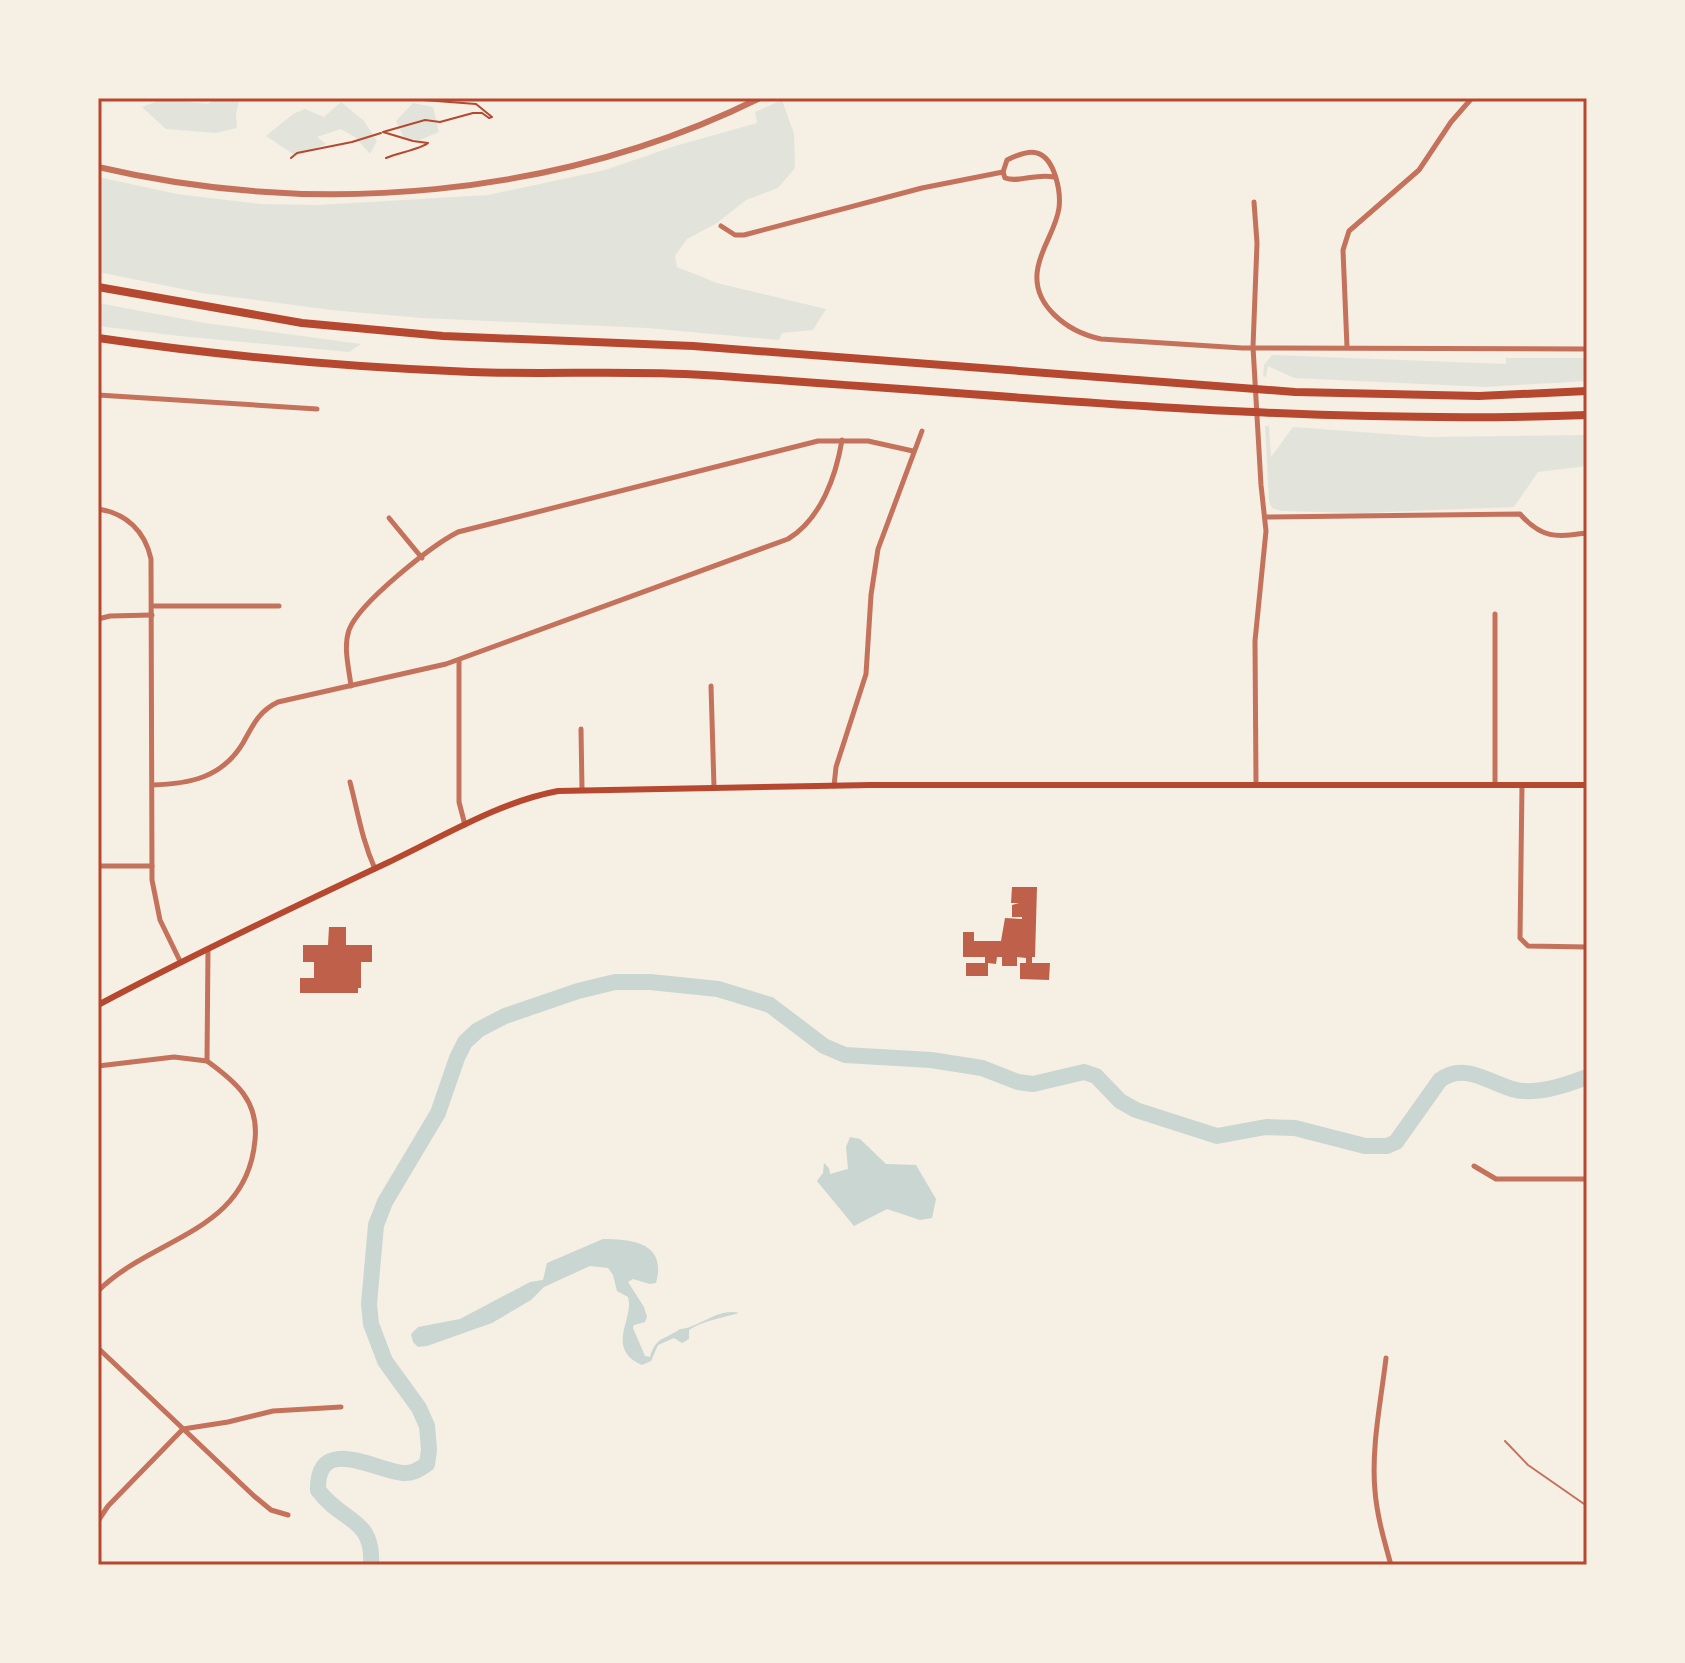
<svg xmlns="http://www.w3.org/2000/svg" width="1685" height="1663" font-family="Roboto,sans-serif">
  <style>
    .green { fill: #e2e4dc }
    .water { fill: #c9d6d2 }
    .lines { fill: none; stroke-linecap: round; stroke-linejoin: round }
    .river { stroke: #c9d6d2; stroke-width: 16 }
    .building { fill: #bf614a }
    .path { stroke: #b5482f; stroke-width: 2 }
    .service { stroke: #c5725c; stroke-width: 2 }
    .minor { stroke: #c5725c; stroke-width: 5 }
    .tertiary { stroke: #c5725c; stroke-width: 6 }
    .secondary { stroke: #b5482f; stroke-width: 6 }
    .motorway { stroke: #b5482f; stroke-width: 8 }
    .neatline { fill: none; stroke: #b5482f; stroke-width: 3 }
  </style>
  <rect width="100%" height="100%" fill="#f6efe4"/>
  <g class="green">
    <path d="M215,98H240L236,114L237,128L216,133L166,129L142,107L163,99L208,104Z"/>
    <path d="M782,100L794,134L795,168L778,188L746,200L717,223L687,239L675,256L677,267L717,283L826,309L813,330L782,333L779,340L647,328L421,318L331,310L202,293L98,272V177L177,194L261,204L318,205L488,195L605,170L675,146L757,123L755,112Z"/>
    <path d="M341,102L364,121L377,141L370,154L355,137L341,129L317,137L326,144L296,156L266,136L293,114L305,109L324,117Z"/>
    <path d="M413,103L433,107L439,132L420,140L404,138L396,121Z"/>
    <path d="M98,303L205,323L361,344L349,352L179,336L98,326Z"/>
    <path d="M1272,355L1506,364V358H1587V381L1486,387L1294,378L1268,366L1266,377L1263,376L1264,365Z"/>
    <path d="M1265,426H1269L1271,457L1293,427L1429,437L1587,435V466L1538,472L1514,507L1361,513L1281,511L1272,508L1269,501Z"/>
  </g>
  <g class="water">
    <path d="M850,1137L860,1139L886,1164L916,1165L936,1199L932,1218L920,1220L887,1209L854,1226L817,1181L823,1173L824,1163L829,1168L830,1174L848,1169L846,1147Z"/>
    <path d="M603,1239C633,1239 667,1243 656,1283L650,1284L633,1279L628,1282L644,1307L647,1317L645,1322L634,1325L633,1328L645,1356L650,1357C656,1336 665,1340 680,1329C700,1327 719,1307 739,1313C722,1318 705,1320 689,1330V1339L682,1343L674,1338L658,1345L651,1361L642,1365C604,1348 635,1318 628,1297L617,1291L613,1275L608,1268L590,1266L544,1287L531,1300L492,1323L427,1346L418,1347L413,1342L411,1334L418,1327L460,1319L530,1282L543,1280L547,1263Z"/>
  </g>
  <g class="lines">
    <path class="river" d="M371,1565C374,1517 342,1523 318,1490C317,1433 376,1471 403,1473C413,1474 419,1469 427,1464L429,1450L427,1426L419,1408L385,1361L371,1324L369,1304L376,1225L385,1202L438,1113L457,1058L465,1042L478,1030L505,1016L578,991L615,982H650L718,989L770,1005L824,1046L845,1055L931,1060L982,1068L1018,1082L1033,1084L1084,1072L1096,1076L1120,1101L1136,1110L1217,1136L1266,1127L1295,1128L1365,1146H1387L1396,1142L1440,1080C1464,1062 1488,1082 1512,1089C1535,1096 1566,1085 1587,1077"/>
  </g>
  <g class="building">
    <path d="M1012,887H1037L1035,957H1032V963H1050L1049,980L1020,979V963H1026V958L1017,957V966H1002V957H997L996,964L988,963V976H966V963H985V957H963V932H974V941H1001L1005,918L1022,919V917H1012V905L1019,903H1011Z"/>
    <path d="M329,927H346V945H372V962H361V988H358V993H300V978H314V962H303V945H328Z"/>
  </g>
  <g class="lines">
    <g class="path">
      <path d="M291,158L297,153L352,142L381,133"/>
      <path d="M386,158C397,153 421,149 428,143L413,141L383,132L425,120L440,122L473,113H482L489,118L492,117L476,104L397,98"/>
    </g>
    <path class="service" d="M1505,1441L1528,1465L1587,1506"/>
    <g class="minor">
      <path d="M1003,172L1007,160C1015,156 1028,150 1037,153C1055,158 1061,192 1059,208C1056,229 1042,246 1038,267C1030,305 1068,332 1101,339L1242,348L1587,349"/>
      <path d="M1003,172L1005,178C1020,183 1035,173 1054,177"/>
      <path d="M1254,202L1257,243L1253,347L1261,485L1266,531L1255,641L1256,784"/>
      <path d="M721,226L735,235H744L922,188L1003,172"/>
      <path d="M1347,347L1343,250L1349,231L1419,170L1451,122L1472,98"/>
      <path d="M98,395L317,409"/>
      <path d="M98,509C126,513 145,531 151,559L152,880L160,920L180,961"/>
      <path d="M1265,517L1520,514C1542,539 1556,537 1587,533"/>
      <path d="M389,518L422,558"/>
      <path d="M152,606H279"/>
      <path d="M1495,614V785"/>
      <path d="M98,619L110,616L152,615"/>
      <path d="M459,660V802L465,825"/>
      <path d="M351,686C349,668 343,648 349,630C359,603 431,546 458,532L818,441H868L913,451"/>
      <path d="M711,686L714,787"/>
      <path d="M581,729L582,789"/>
      <path d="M350,782C358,813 362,840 375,869"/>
      <path d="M152,785C189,784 222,778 243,743C253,725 259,711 278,702L446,664L788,539C821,519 836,476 842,440"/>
      <path d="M1522,785L1520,938L1528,946L1587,947"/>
      <path d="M834,786L836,767L866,674L871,595L878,549L922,431"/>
      <path d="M98,866H152"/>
      <path d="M98,1066L174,1057L207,1061"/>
      <path d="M1474,1166L1496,1179H1587"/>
      <path d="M98,1291C152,1237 247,1233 255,1140C259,1101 236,1082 207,1061L208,949"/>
      <path d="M98,1348L254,1496L271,1510L288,1515"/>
      <path d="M1386,1358C1381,1401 1371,1447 1375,1491C1377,1516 1384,1540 1391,1565"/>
      <path d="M98,1521L108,1506L183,1429L228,1422L273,1411L341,1407"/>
    </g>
    <path class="tertiary" d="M98,167C316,218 558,198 760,98"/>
    <path class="secondary" d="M98,1005C194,954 291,908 389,862C444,836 499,802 558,791L871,785H1587"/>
    <g class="motorway">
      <path d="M98,287L302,323L443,336L693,346L1295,392L1479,396L1587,391"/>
      <path d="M98,338C222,356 346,367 471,372C549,375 626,370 704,375C998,394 1292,426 1587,415"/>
    </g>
  </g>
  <rect width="1685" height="1663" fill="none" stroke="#f6efe4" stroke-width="200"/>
  <rect x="100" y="100" width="1485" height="1463" class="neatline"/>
</svg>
